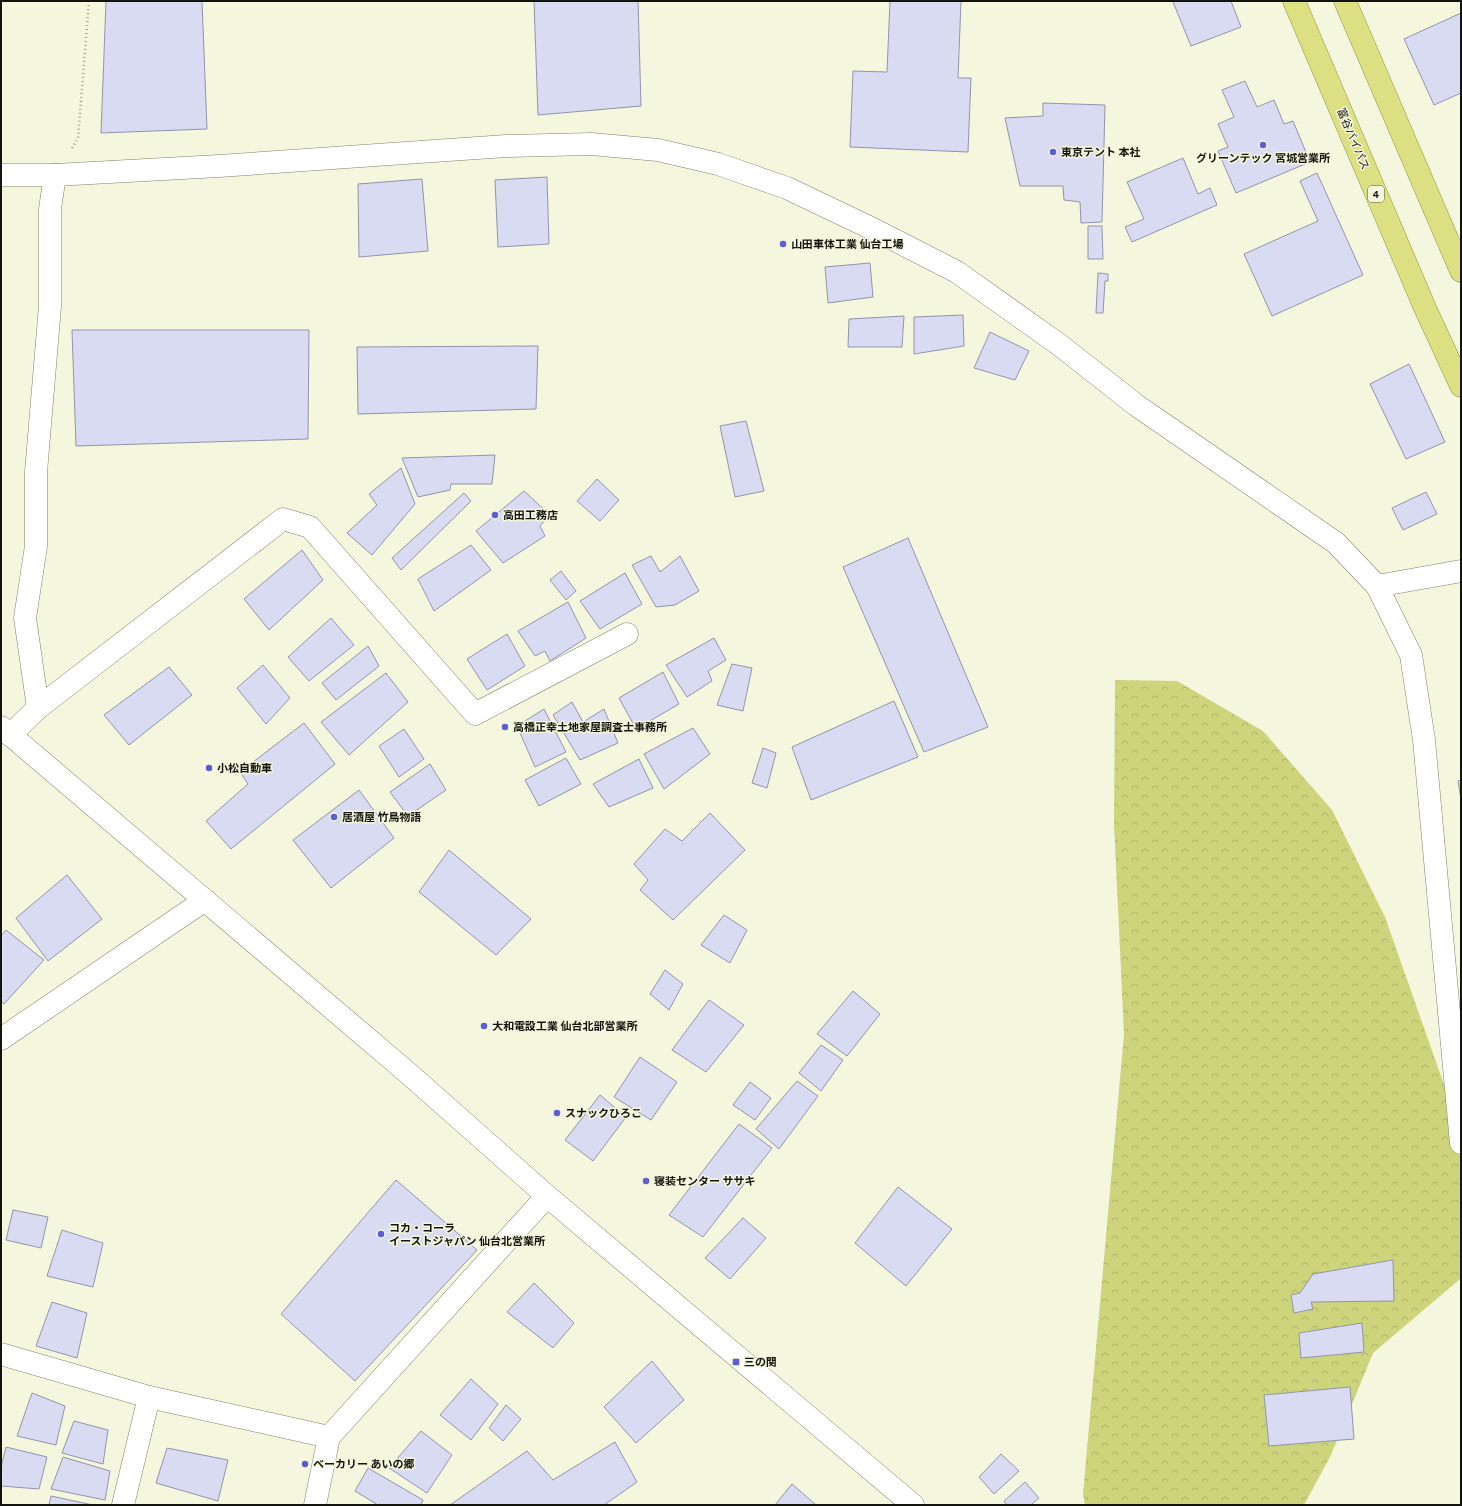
<svg xmlns="http://www.w3.org/2000/svg" width="1462" height="1506" font-family="Figtree,'Noto Sans JP',sans-serif">
  <style>
    .forest { fill: url(#forest-crowns) }
    .building { fill: #d8dbf2; stroke: #9295ab }
    .lines { fill: none; stroke-linecap: round; stroke-linejoin: round }
    .minor-casing { stroke: #80826d; stroke-width: 23 }
    .tertiary-casing { stroke: #80826d; stroke-width: 23 }
    .trunk-casing { stroke: #909445; stroke-width: 23 }
    .path { stroke: #a1a290; stroke-width: 2.5; stroke-dasharray: 1 3; stroke-linecap: butt }
    .minor { stroke: #fff; stroke-width: 22 }
    .tertiary { stroke: #fff; stroke-width: 22 }
    .trunk { stroke: #dce083; stroke-width: 22 }
    .poi-dot { fill: #5e5dd5; stroke: #f4f6de; stroke-width: 1.5 }
    .labels { text-anchor: middle; dominant-baseline: central; stroke-width: 3; stroke-linejoin: round; paint-order: stroke }
    .shield { fill: #f4f6de; stroke: #56584b; stroke-width: 1 }
    .shield-label { font-size: 10px; font-weight: bold; fill: #13140c }
    .street-label { font-size: 11px; fill: #13140c; stroke: #f4f6de }
    .poi-label { font-size: 11px; font-weight: bold; fill: #13140c; stroke: #f4f6de; text-anchor: start }
  </style>
  <defs>
    <pattern id="forest-crowns" width="20" height="18" patternUnits="userSpaceOnUse"><rect width="20" height="18" fill="#ced47c"/><path d="M2 6a3 3 0 1 1 6 0M12 15a3 3 0 1 1 6 0" fill="none" stroke="#b0b56a"/></pattern>
  </defs>
  <rect width="100%" height="100%" fill="#f4f6de"/>
  <path class="forest" d="M1115,680L1177,681L1263,731L1332,810L1385,917L1461,1133L1460,1279L1373,1353L1331,1455L1304,1505H1085L1083,1494L1124,1034L1114,824Z"/>
  <g class="building">
    <path d="M106,1H202L207,129L101,133Z"/>
    <path d="M534,1H638L641,106L538,115Z"/>
    <path d="M890,1H961L958,78H971L968,152L850,147L853,71L887,72Z"/>
    <path d="M1177,1H1231L1241,27L1191,46L1173,2Z"/>
    <path d="M1461,13V93L1434,105L1404,39Z"/>
    <path d="M1245,81L1257,107L1274,100L1284,124L1293,121L1310,162L1236,193L1218,151L1228,147L1218,124L1234,117L1222,90Z"/>
    <path d="M1043,103L1105,105L1102,222L1081,223L1080,202L1064,200L1063,186H1020L1005,118L1043,116Z"/>
    <path d="M1183,158L1198,194L1210,188L1217,205L1132,242L1125,227L1144,219L1127,182Z"/>
    <path d="M1317,173L1363,275L1272,316L1244,254L1318,221L1300,181Z"/>
    <path d="M547,177L549,244L498,247L495,180Z"/>
    <path d="M422,179L428,251L359,257L358,184Z"/>
    <path d="M1088,226H1102L1103,259H1088Z"/>
    <path d="M870,263L873,297L828,303L825,267Z"/>
    <path d="M1098,273L1108,274V281H1105L1103,313H1096Z"/>
    <path d="M963,315L964,346L914,354V317Z"/>
    <path d="M904,316L902,347H848L849,319Z"/>
    <path d="M72,330H309L308,439L76,446Z"/>
    <path d="M990,332L1029,351L1015,380L974,368Z"/>
    <path d="M538,346L536,409L358,414L357,347Z"/>
    <path d="M1409,364L1445,442L1406,459L1370,384Z"/>
    <path d="M746,421L764,491L735,497L720,426Z"/>
    <path d="M495,455L492,484H451L450,490L418,497L402,458Z"/>
    <path d="M401,468L415,504L372,555L347,533L377,505L369,494Z"/>
    <path d="M597,479L619,500L600,521L577,501Z"/>
    <path d="M524,491L550,515L540,526L545,536L503,563L476,531Z"/>
    <path d="M1426,492L1437,514L1403,530L1392,508Z"/>
    <path d="M464,493L471,501L401,570L392,558Z"/>
    <path d="M908,538L988,727L924,752L843,567Z"/>
    <path d="M471,545L491,570L434,611L418,579Z"/>
    <path d="M302,550L323,580L269,630L244,599Z"/>
    <path d="M651,556L660,572L680,556L699,591L675,605L656,607L632,565Z"/>
    <path d="M561,571L576,591L566,600L550,580Z"/>
    <path d="M625,573L642,604L600,629L580,601Z"/>
    <path d="M568,602L586,638L550,661L545,651L535,656L518,631Z"/>
    <path d="M331,618L354,645L309,681L288,657Z"/>
    <path d="M507,634L525,666L487,690L467,659Z"/>
    <path d="M714,638L726,660L708,671L712,681L687,697L666,665Z"/>
    <path d="M368,646L379,666L336,700L322,683Z"/>
    <path d="M732,664L752,668L743,711L717,705Z"/>
    <path d="M263,665L290,698L266,724L237,688Z"/>
    <path d="M169,667L192,695L129,745L104,715Z"/>
    <path d="M663,672L679,704L636,729L619,698Z"/>
    <path d="M386,673L408,702L349,755L321,722Z"/>
    <path d="M894,701L918,757L811,800L792,747Z"/>
    <path d="M572,702L583,722L604,709L618,743L580,760L553,715Z"/>
    <path d="M544,709L566,752L535,767L517,726Z"/>
    <path d="M304,723L335,764L231,849L206,821L248,784L240,772Z"/>
    <path d="M693,728L710,754L664,789L644,754Z"/>
    <path d="M404,729L424,759L399,777L379,746Z"/>
    <path d="M763,748L776,753L767,788L752,783Z"/>
    <path d="M566,758L581,784L539,806L525,780Z"/>
    <path d="M639,759L653,788L609,807L593,784Z"/>
    <path d="M430,764L446,790L408,816L390,792Z"/>
    <path d="M1461,780V799L1458,781Z"/>
    <path d="M359,790L394,838L331,888L293,840Z"/>
    <path d="M710,813L745,850L673,920L640,890L648,880L634,864L665,829L682,841Z"/>
    <path d="M449,850L531,919L496,955L419,892Z"/>
    <path d="M67,875L102,919L48,961L16,918Z"/>
    <path d="M724,915L747,930L730,963L701,945Z"/>
    <path d="M6,930L44,960L4,1004L1,1001V936Z"/>
    <path d="M665,970L683,984L669,1010L650,994Z"/>
    <path d="M853,991L880,1014L847,1056L817,1034Z"/>
    <path d="M709,1000L744,1025L706,1072L672,1050Z"/>
    <path d="M821,1045L843,1060L821,1091L799,1073Z"/>
    <path d="M640,1057L677,1082L651,1120L614,1097Z"/>
    <path d="M797,1081L818,1096L779,1149L756,1129Z"/>
    <path d="M750,1082L771,1098L755,1120L733,1105Z"/>
    <path d="M600,1095L626,1117L593,1161L565,1140Z"/>
    <path d="M739,1124L772,1148L703,1237L669,1215Z"/>
    <path d="M396,1180L477,1250L355,1381L281,1314Z"/>
    <path d="M898,1187L952,1229L906,1286L855,1243Z"/>
    <path d="M13,1210L48,1217L41,1248L6,1240Z"/>
    <path d="M743,1218L766,1238L730,1279L705,1258Z"/>
    <path d="M62,1230L103,1243L93,1287L47,1276Z"/>
    <path d="M1393,1260L1394,1301L1311,1302L1313,1309L1294,1313L1291,1295L1300,1293L1313,1274Z"/>
    <path d="M534,1283L574,1323L553,1348L507,1312Z"/>
    <path d="M52,1302L87,1313L77,1358L36,1346Z"/>
    <path d="M1362,1323L1364,1352L1301,1358L1299,1333Z"/>
    <path d="M652,1361L684,1400L636,1443L604,1407Z"/>
    <path d="M471,1379L498,1404L471,1440L440,1415Z"/>
    <path d="M1350,1387L1354,1439L1269,1446L1264,1395Z"/>
    <path d="M32,1393L65,1406L56,1445L17,1436Z"/>
    <path d="M506,1405L521,1419L503,1441L489,1428Z"/>
    <path d="M74,1421L108,1430L103,1464L62,1453Z"/>
    <path d="M421,1431L452,1455L427,1493L389,1468Z"/>
    <path d="M615,1442L637,1482L604,1505H450L527,1451L553,1480Z"/>
    <path d="M6,1447L47,1457L39,1489L1,1486V1467Z"/>
    <path d="M167,1448L228,1460L218,1501L156,1483Z"/>
    <path d="M1001,1454L1019,1471L994,1494L979,1477Z"/>
    <path d="M63,1457L110,1471L105,1500L51,1489Z"/>
    <path d="M368,1468L423,1500L421,1505H378L355,1491Z"/>
    <path d="M1025,1482L1039,1498L1031,1505H1007L1004,1501Z"/>
    <path d="M792,1484L816,1505H775Z"/>
    <path d="M51,1496L93,1505H49Z"/>
  </g>
  <g class="lines">
    <g class="minor-casing">
      <g id="minor">
        <path d="M1,175H55L219,166L506,146L591,144L658,150L718,164L787,188L875,230L957,272L1061,346L1136,405L1336,543L1377,586L1411,655L1424,740L1461,1143"/>
        <path d="M38,708L283,519L310,527L475,714L627,634"/>
        <path d="M10,735L38,708L25,618L36,546V472L50,306V209L55,175"/>
        <path d="M1,1354L149,1397L329,1437"/>
        <path d="M123,1505L149,1397"/>
        <path d="M315,1505L329,1437L547,1196"/>
      </g>
    </g>
    <g class="tertiary-casing">
      <g id="tertiary">
        <path d="M1377,586L1461,571"/>
        <path d="M1,727L408,1073L547,1196L913,1505"/>
        <path d="M1,1039L205,900"/>
      </g>
    </g>
    <g class="trunk-casing">
      <g id="trunk">
        <path d="M1294,1L1425,308L1461,386"/>
        <path d="M1345,1L1461,271"/>
      </g>
    </g>
    <path class="path" d="M72,148L78,138L89,1"/>
    <use href="#minor" class="minor"/>
    <use href="#tertiary" class="tertiary"/>
    <use href="#trunk" class="trunk"/>
  </g>
  <g class="poi-dot">
    <circle cx="1263" cy="145" r="4"/>
    <circle cx="1053" cy="152" r="4"/>
    <circle cx="783" cy="244" r="4"/>
    <circle cx="495" cy="515" r="4"/>
    <circle cx="505" cy="727" r="4"/>
    <circle cx="209" cy="768" r="4"/>
    <circle cx="334" cy="817" r="4"/>
    <circle cx="484" cy="1026" r="4"/>
    <circle cx="557" cy="1113" r="4"/>
    <circle cx="646" cy="1181" r="4"/>
    <circle cx="381" cy="1234" r="4"/>
    <rect x="732" y="1358" width="8" height="8" rx="2"/>
    <circle cx="305" cy="1464" r="4"/>
  </g>
  <g class="labels">
    <rect class="shield" x="1368" y="186" width="16" height="16" rx="3"/>
    <g class="shield-label">
      <text x="1376" y="194">4</text>
    </g>
    <g class="street-label">
      <text transform="translate(1353 139) rotate(67)">富谷バイパス</text>
    </g>
    <g class="poi-label">
      <text x="1061" y="152">東京テント 本社</text>
      <text x="1263" y="158" text-anchor="middle">グリーンテック 宮城営業所</text>
      <text x="791" y="244">山田車体工業 仙台工場</text>
      <text x="503" y="515">高田工務店</text>
      <text x="513" y="727">高橋正幸土地家屋調査士事務所</text>
      <text x="217" y="768">小松自動車</text>
      <text x="342" y="817">居酒屋 竹鳥物語</text>
      <text x="492" y="1026">大和電設工業 仙台北部営業所</text>
      <text x="565" y="1113">スナックひろこ</text>
      <text x="654" y="1181">寝装センター ササキ</text>
      <text x="389" y="1228">コカ・コーラ<tspan x="389" dy="13">イーストジャパン 仙台北営業所</tspan></text>
      <text x="744" y="1362">三の関</text>
      <text x="313" y="1464">ベーカリー あいの郷</text>
    </g>
  </g>
  <rect width="1462" height="1506" fill="none" stroke="#13140c" stroke-width="4"/>
</svg>
